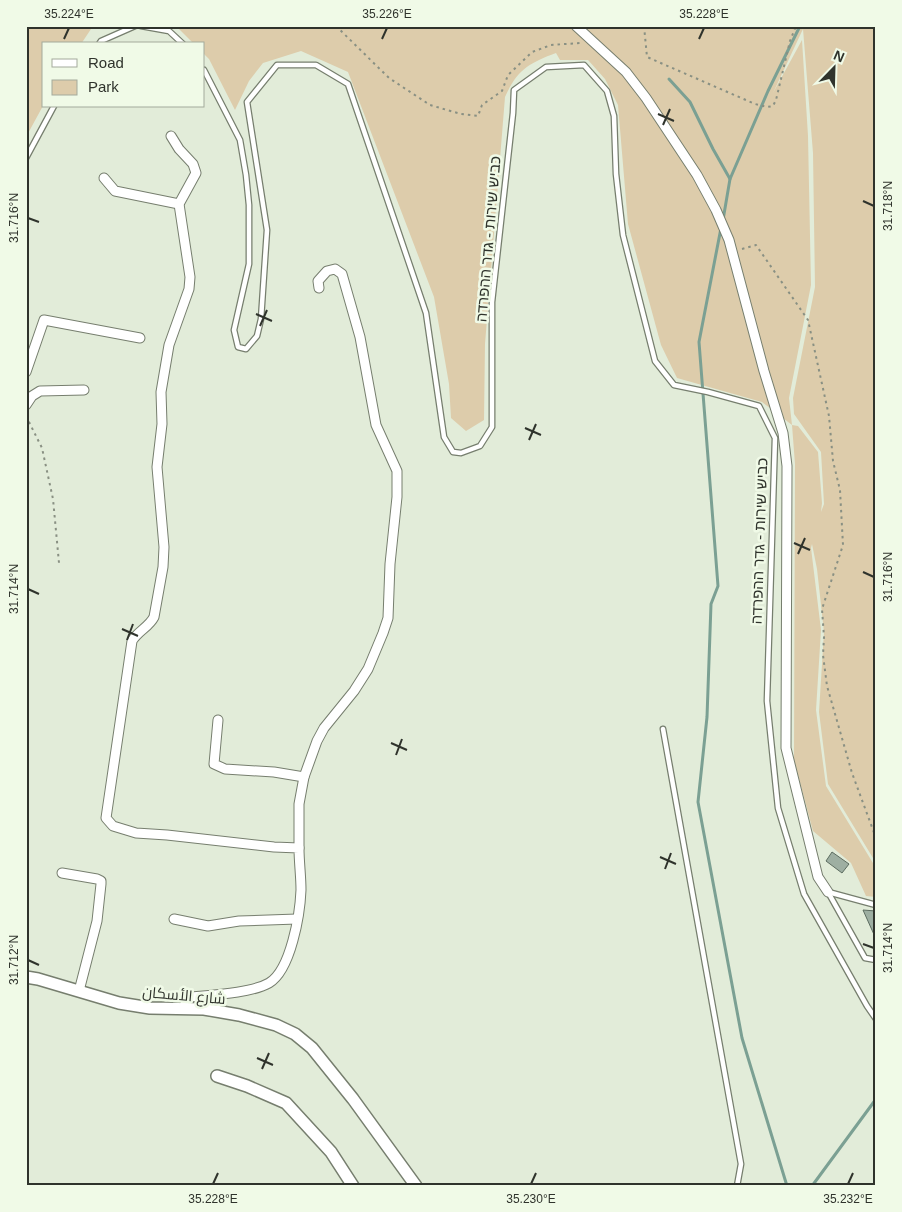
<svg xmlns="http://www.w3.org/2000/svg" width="902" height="1212" font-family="Helvetica,Cairo,Heebo,sans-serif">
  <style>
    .green { fill: #ddccab; fill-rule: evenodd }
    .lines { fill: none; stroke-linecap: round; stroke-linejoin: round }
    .stream { stroke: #7ba093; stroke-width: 3 }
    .building { fill: #9eafa2; stroke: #5c6c60 }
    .lane-casing { stroke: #767e6e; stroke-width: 7 }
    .street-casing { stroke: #767e6e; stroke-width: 11 }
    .secondary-casing { stroke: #767e6e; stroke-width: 14 }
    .path { stroke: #899083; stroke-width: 2; stroke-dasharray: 2.5 4; stroke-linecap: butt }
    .lane { stroke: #fff; stroke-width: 4.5 }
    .street { stroke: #fff; stroke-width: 9 }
    .secondary { stroke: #fff; stroke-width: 11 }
    .ticks { fill: none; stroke: #2f332c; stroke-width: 2 }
    .labels { text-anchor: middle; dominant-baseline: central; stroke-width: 5; stroke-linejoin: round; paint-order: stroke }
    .street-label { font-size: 15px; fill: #2f332c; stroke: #f0fae7 }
    .neatline { fill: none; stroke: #2f332c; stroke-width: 2 }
    .ticks-label { font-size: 12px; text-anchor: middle; fill: #2f332c }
  </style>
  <rect width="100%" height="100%" fill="#e2ecd9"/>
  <g class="green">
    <path d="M26,26H96L91,29L81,44H44V104L26,137Z"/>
    <path d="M176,26H876V863L828,784L819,712L824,632L817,569L812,544L811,548L821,630L816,710L826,786L876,868V897L866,896L851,863L813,831L794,760L795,464L792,425L762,402L677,378L661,345L628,224L618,105L605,79L588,60H560L556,53C529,63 517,70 505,97L485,344L484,420L466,431L451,418L449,384L434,297L348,72L301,51L263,63L249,81L235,110L209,59L204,54V44H194ZM803,29L813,153L815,287L793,398L794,414L821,452L824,504L821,512L822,503L818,452L798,426L792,425L789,398L811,285L808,136L802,40L773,93Z"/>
  </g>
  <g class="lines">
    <g class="stream">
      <path d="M669,79L690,102L713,149L730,179L723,220"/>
      <path d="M730,179L768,91L800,26"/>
      <path d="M721,228L699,342L718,586L711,604L707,717L698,802L742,1038L787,1186"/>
      <path d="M812,1186L876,1099"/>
    </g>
  </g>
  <g class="building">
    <path d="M832,852L849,864L842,873L826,861Z"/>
    <path d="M863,910L876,911V939Z"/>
  </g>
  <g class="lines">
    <g class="lane-casing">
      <g id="lane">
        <path d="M141,26L169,31L183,44"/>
        <path d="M99,44L101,41L135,26"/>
        <path d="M204,70L240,140L246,175L249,205V264L234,330L238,347L246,349L257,336L261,319L267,230L247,102L277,65H316L348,84L426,313L444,437L453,452L461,453L480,446L492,427V302L513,113L514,90L546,67L584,65L607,91L614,116L616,174L623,235L655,361L674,385L708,392L759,406L775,438L767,701L778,808L804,894L867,1006L876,1019"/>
        <path d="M26,158L54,106"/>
        <path d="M663,729L741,1164L737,1186"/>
        <path d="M828,892L865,958L876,960"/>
        <path d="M828,892L876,905"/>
      </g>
    </g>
    <g class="street-casing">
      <g id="street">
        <path d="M576,26L626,72L646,98L697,175L716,210L729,240L764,371L783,433L787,466L786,748L818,877L828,892"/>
        <path d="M171,136L179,149L193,164L196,173L179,204L190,277L189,289L169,345L161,392L162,424L157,467L164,547L163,567L154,617C149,627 138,631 132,641L106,818L113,826L136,833L167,835L274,847L299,848C299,862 301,876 301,890C300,914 291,970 269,983C252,993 211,995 190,997L182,1009"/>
        <path d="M104,178L115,191L179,204"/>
        <path d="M26,372L44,320L140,338"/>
        <path d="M26,405L32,396L40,391L84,390"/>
        <path d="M218,720L214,764L225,769L274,772L304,777"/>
        <path d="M299,848V804L304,777L317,741L324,728L354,691L368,669L383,633L388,618L390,564L397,497V471L376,425L360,337L342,274L335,269L327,271L318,281L319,288"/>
        <path d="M62,873L97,879L101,881V884L97,921L79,991"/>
        <path d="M174,919L208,926L239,921L297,919"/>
      </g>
    </g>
    <g class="secondary-casing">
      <g id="secondary">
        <path d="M26,977L38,979L119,1003L150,1008L204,1009L239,1015L276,1025L295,1034L312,1048L353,1099L416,1186"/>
        <path d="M217,1076L247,1086L286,1103L331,1152L353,1186"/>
      </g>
    </g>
    <g class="path">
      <path d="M336,26L389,78L430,105L461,114L478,116L482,105L502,91L508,75L532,52L551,45L580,43"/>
      <path d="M644,26L647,57L755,104L767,107L773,106L776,100L790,41L796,26"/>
      <path d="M742,249L756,245L808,320L829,416L833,461L840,490L843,545L822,609L824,637L823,655L827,686L852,773L876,838"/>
      <path d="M26,416L42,448L53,499L59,563"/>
    </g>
    <use href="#lane" class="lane"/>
    <use href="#street" class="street"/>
    <use href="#secondary" class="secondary"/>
  </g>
  <path class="ticks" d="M64,39L69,28M382,39L387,28M699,39L704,28M658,114L674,121M663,125L670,109M863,201L874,206M28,218L39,222M256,314L272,321M260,326L267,310M525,428L541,435M529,440L536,424M794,543L810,550M798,554L805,538M863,572L874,577M28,589L39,594M122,629L138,636M127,640L133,624M391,743L407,750M396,755L402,739M660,857L676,864M665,869L671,853M863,944L874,948M28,960L39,965M257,1058L273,1065M262,1069L269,1053M213,1184L218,1173M531,1184L536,1173M848,1184L853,1173"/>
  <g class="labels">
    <g class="street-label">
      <text transform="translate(488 239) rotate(-85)">כביש שירות - גדר ההפרדה</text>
      <text transform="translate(759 541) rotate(-88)">כביש שירות - גדר ההפרדה</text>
      <text transform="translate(184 995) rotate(5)">شارع الأسكان</text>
    </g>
  </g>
  <rect width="902" height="1212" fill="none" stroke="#f0fae7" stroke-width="55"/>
  <rect x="42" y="42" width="162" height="65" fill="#f0fae7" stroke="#a3aa9c"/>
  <rect x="52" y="59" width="25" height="8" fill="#ffffff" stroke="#a3aa9c"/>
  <text x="88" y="68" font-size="15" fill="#2f332c">Road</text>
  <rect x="52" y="80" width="25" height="15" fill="#ddccab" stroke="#a3aa9c"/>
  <text x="88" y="92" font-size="15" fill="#2f332c">Park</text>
  <g transform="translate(834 68) rotate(23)" stroke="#f0fae7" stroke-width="4" paint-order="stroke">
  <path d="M0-4L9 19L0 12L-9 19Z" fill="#2f332c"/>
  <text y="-8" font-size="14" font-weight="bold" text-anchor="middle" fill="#2f332c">N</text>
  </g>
  <rect x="28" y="28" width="846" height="1156" class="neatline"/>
  <g class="ticks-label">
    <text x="69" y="18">35.224°E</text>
    <text x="387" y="18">35.226°E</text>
    <text x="704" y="18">35.228°E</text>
    <text transform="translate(888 206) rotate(-90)" y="4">31.718°N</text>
    <text transform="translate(14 218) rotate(-90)" y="4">31.716°N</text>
    <text transform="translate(888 577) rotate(-90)" y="4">31.716°N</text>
    <text transform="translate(14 589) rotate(-90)" y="4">31.714°N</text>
    <text transform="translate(888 948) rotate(-90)" y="4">31.714°N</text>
    <text transform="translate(14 960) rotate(-90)" y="4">31.712°N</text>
    <text x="213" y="1203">35.228°E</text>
    <text x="531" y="1203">35.230°E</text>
    <text x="848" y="1203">35.232°E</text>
  </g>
</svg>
